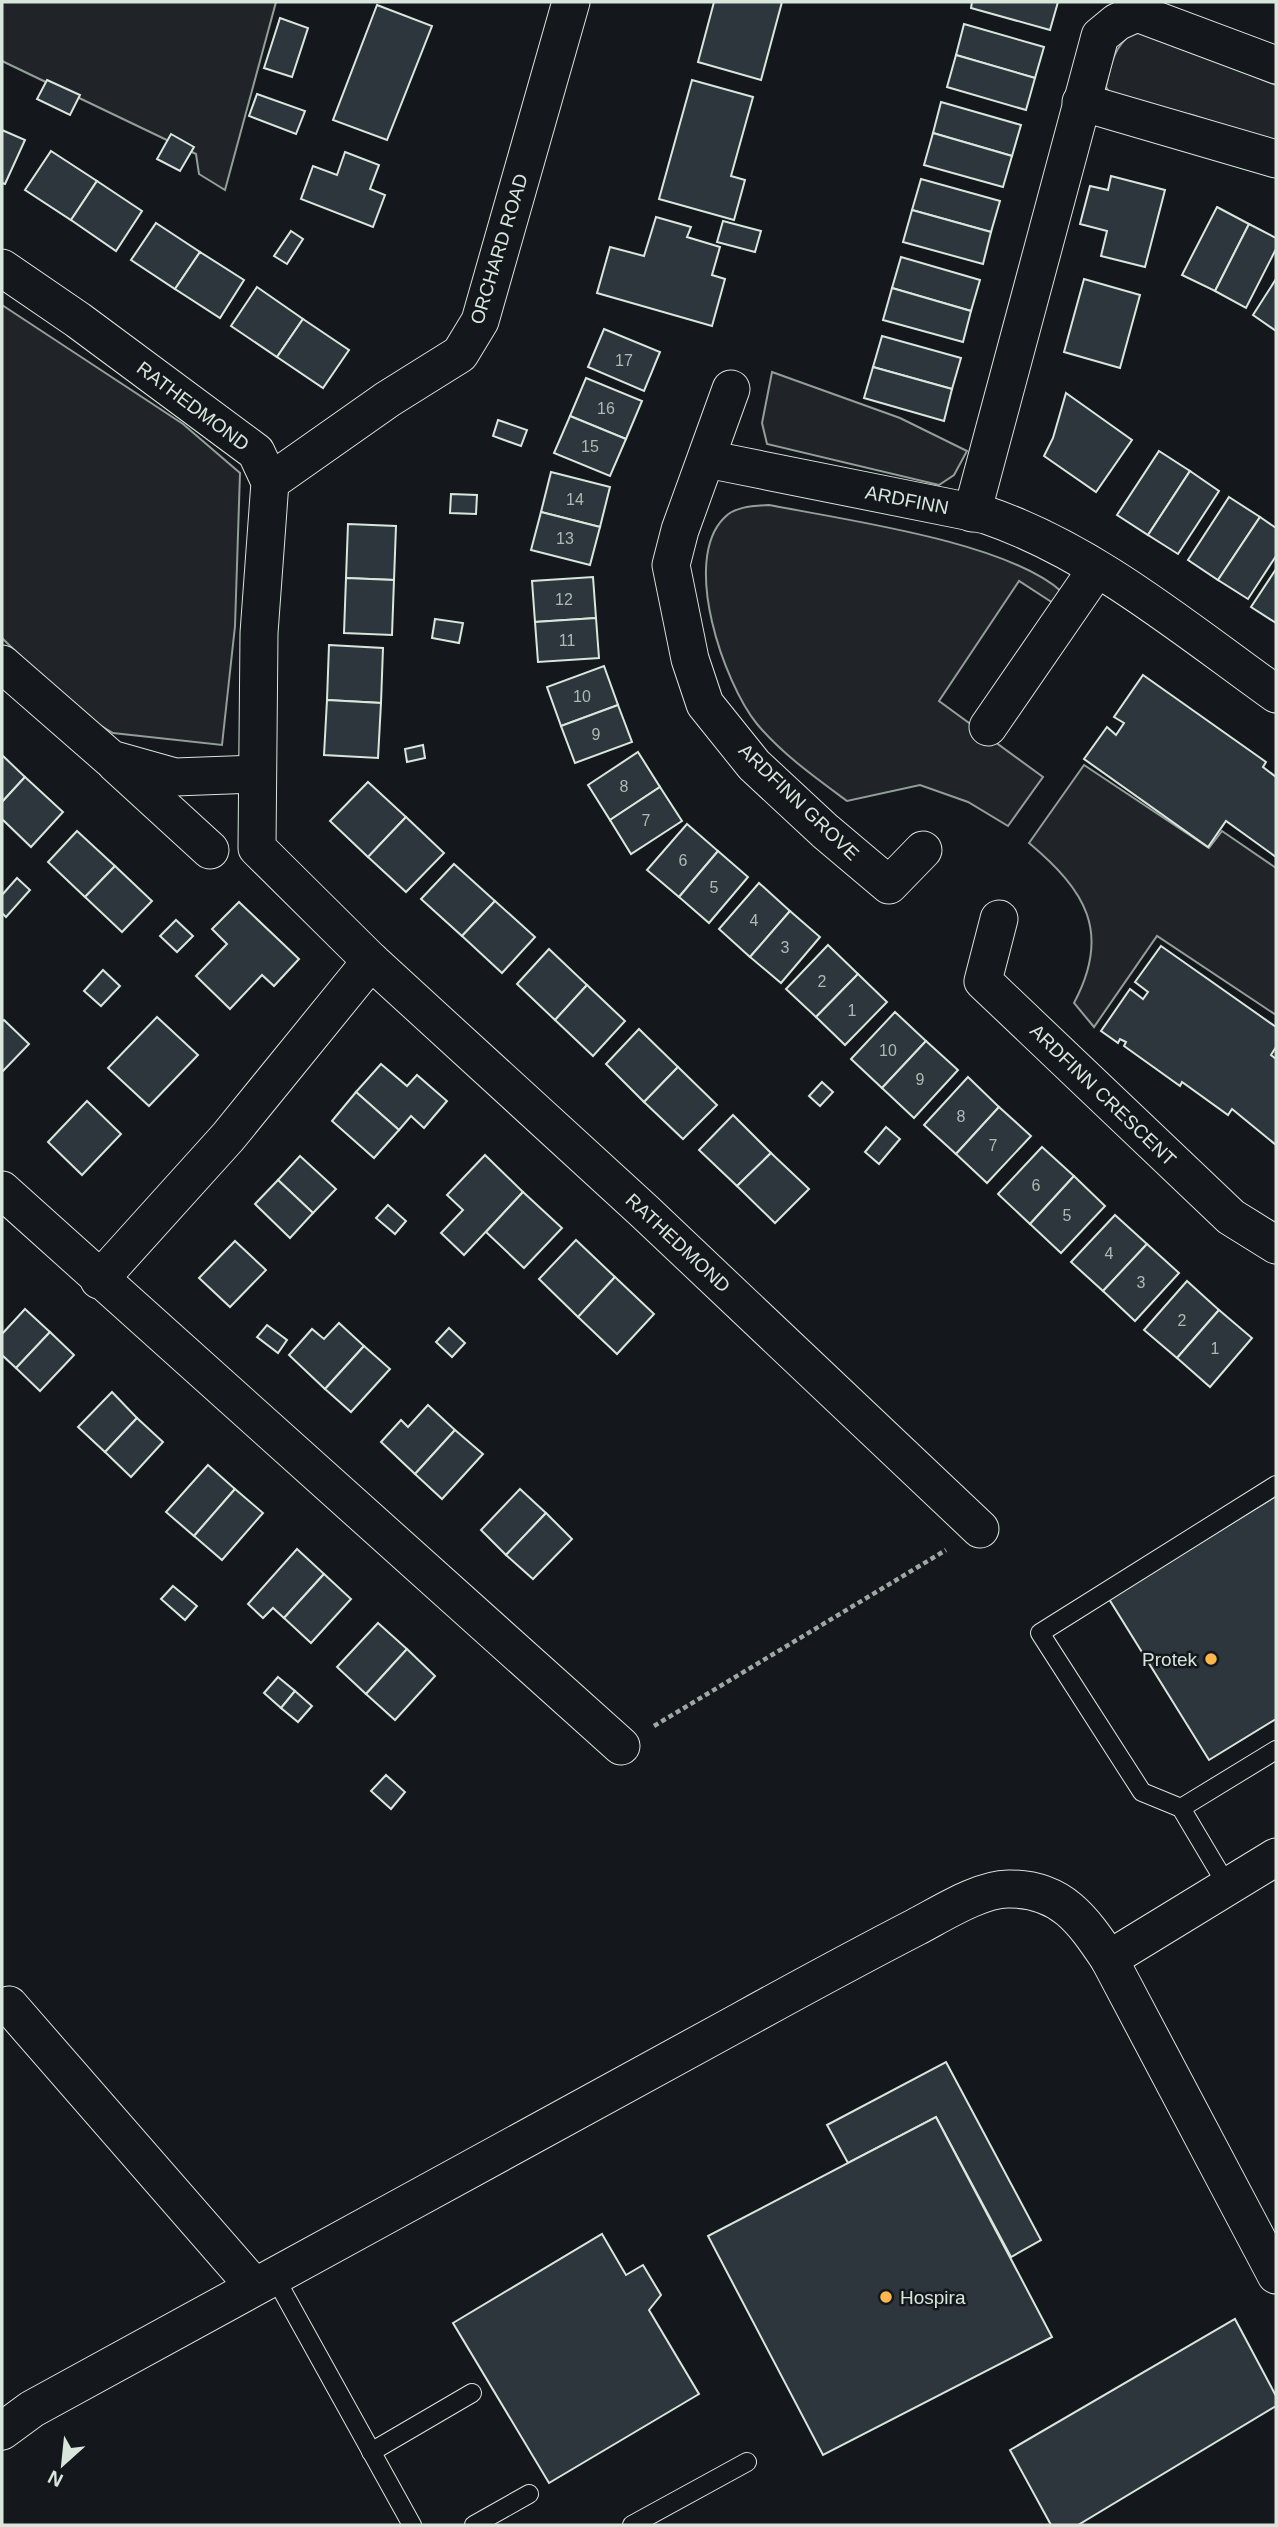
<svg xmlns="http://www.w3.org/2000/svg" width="1278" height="2527" font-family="Arial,sans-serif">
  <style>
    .green { fill: #202428; stroke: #939e99; stroke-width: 2 }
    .building { fill: #2c363c; stroke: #d8e6dc; stroke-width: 2 }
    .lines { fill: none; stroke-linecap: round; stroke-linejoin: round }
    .service-casing { stroke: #d8e6dc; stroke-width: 20 }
    .minor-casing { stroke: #d8e6dc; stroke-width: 39 }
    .path { stroke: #9da8a2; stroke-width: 4.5; stroke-dasharray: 5 3.5; stroke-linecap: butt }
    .service { stroke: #14181c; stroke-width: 18 }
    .minor { stroke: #14181c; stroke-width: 37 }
    .poi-dot { fill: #ffb74d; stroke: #14181c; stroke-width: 2.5 }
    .labels { text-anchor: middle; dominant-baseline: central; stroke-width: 5; stroke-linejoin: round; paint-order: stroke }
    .number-label { font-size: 16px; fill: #adbab4 }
    .street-label { font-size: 19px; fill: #d8e6dc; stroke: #14181c }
    .poi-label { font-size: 19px; fill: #d8e6dc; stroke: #14181c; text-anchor: end }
  </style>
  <rect width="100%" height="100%" fill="#14181c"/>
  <g class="green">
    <path d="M2,2H276L225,190L199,174L196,154L2,61Z"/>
    <path d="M1134,32H1145L1276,85V142L1192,115L1114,99L1106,87C1111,63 1114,46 1134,32Z"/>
    <path d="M2,305L183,424L240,473L235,626L222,745L113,733L78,712L2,638Z"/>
    <path d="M772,372L900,418L967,451L954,475L939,485L767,444L762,423Z"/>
    <path d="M769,505C846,520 1007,542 1062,592L1053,603L1019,581L939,701L1043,777L1008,826L968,802L920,785L847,801C816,778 782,754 757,724C724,683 681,561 724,518C735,506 754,506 769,505Z"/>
    <path d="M1084,765L1209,848L1222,831L1276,868V1015L1157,936L1094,1027L1074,1003C1112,932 1085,890 1029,843Z"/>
  </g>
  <g class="building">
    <path d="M714,2H782L761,80L698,62Z"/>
    <path d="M972,2H1058L1050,30L971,8Z"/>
    <path d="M377,5L432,26L387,140L333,120Z"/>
    <path d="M280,18L308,28L292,77L264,68Z"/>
    <path d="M964,24L1044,47L1035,78L956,55Z"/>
    <path d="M956,55L1035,78L1026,110L947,87Z"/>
    <path d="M47,80L80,95L70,115L37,99Z"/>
    <path d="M692,80L753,97L731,176L745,180L734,220L659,199Z"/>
    <path d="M257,94L305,111L296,134L249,116Z"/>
    <path d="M941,102L1021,125L1012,156L933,133Z"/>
    <path d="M2,130L25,140L5,184L2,183Z"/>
    <path d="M933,133L1012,156L1003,187L924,165Z"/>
    <path d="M171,134L194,147L180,171L157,159Z"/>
    <path d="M51,151L97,181L71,220L25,190Z"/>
    <path d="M345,152L379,165L370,189L385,195L373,227L301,199L313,166L337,175Z"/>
    <path d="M1111,176L1165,190L1145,267L1101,256L1107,231L1080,224L1090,186L1108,190Z"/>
    <path d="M921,179L1000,201L991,232L912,210Z"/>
    <path d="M97,181L142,211L116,251L71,220Z"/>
    <path d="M1217,207L1249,224L1215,291L1182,275Z"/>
    <path d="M912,210L991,232L983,264L903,242Z"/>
    <path d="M656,217L691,227L687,237L720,247L712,275L725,279L712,326L597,293L610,247L644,256Z"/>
    <path d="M723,221L761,231L755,252L717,242Z"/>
    <path d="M156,223L200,252L175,289L131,260Z"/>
    <path d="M1249,224L1276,238V249L1246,308L1215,291Z"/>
    <path d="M291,231L303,239L287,264L274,256Z"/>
    <path d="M200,252L244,280L220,318L175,289Z"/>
    <path d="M901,257L980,280L971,311L892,288Z"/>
    <path d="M1084,279L1140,295L1120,368L1064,352Z"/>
    <path d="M1276,279V331L1253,315Z"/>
    <path d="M257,287L303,319L277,357L231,326Z"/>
    <path d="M892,288L971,311L963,342L883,320Z"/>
    <path d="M303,319L349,350L323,388L277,357Z"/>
    <path d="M604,329L660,352L644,391L588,367Z"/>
    <path d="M882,336L961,358L952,389L873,367Z"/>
    <path d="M873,367L952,389L944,421L864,398Z"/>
    <path d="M586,378L642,401L626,439L570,416Z"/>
    <path d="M1066,393L1132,440L1096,492L1044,456L1053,438Z"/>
    <path d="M570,416L626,439L610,476L554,453Z"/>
    <path d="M498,420L527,430L521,446L493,436Z"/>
    <path d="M1159,451L1190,471L1148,535L1117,515Z"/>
    <path d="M1190,471L1219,491L1178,554L1148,535Z"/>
    <path d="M551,472L610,487L600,527L541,512Z"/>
    <path d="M451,494L477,495L476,514L450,513Z"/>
    <path d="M1229,497L1260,517L1218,580L1188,560Z"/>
    <path d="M541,512L600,527L590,565L531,550Z"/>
    <path d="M1260,517L1276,528V556L1248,599L1218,580Z"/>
    <path d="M348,524L396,526L394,580L346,578Z"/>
    <path d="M1276,569V623L1251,607Z"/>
    <path d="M593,577L596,618L535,622L532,581Z"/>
    <path d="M346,578L394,580L392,635L344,633Z"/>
    <path d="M596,618L599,658L538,662L535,622Z"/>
    <path d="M435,619L463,623L459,643L432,638Z"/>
    <path d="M329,645L383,648L381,703L327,700Z"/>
    <path d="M604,666L618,705L561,726L547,687Z"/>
    <path d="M1143,675L1266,762L1263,767L1276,777V857L1226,821L1208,847L1084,759L1107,727L1116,735L1124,723L1114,717Z"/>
    <path d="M327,700L381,703L378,758L324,755Z"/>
    <path d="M618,705L632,742L575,763L561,726Z"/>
    <path d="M423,745L425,758L407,762L405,749Z"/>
    <path d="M638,752L660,787L610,820L588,785Z"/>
    <path d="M2,755L25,777L2,802Z"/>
    <path d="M25,777L63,812L31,847L2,819V802Z"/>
    <path d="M368,782L406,817L368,857L330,821Z"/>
    <path d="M660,787L682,821L631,854L610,820Z"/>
    <path d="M406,817L444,853L406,892L368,857Z"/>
    <path d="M687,824L718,851L679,897L647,870Z"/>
    <path d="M77,831L115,866L85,897L48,862Z"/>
    <path d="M718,851L748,877L709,923L679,897Z"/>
    <path d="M454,864L495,901L462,936L421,899Z"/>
    <path d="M115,866L152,901L122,932L85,897Z"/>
    <path d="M17,878L30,890L6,917L2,913V895Z"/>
    <path d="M759,883L790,911L750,957L719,929Z"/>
    <path d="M495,901L535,937L502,973L462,936Z"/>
    <path d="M239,902L299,959L274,986L262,975L230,1009L196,976L227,944L212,929Z"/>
    <path d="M790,911L820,937L781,983L750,957Z"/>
    <path d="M176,920L193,936L177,952L160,936Z"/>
    <path d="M828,945L858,974L816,1017L786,989Z"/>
    <path d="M1161,946L1276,1027V1047L1271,1055L1276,1059V1145L1232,1109L1228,1115L1182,1082L1180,1086L1124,1046L1126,1042L1120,1039L1118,1043L1101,1031L1130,989L1143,999L1148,992L1135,982Z"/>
    <path d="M549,949L587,985L555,1020L517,984Z"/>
    <path d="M103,970L120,986L101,1006L84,991Z"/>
    <path d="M858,974L887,1002L845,1045L816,1017Z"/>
    <path d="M587,985L625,1021L593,1056L555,1020Z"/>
    <path d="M895,1012L926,1041L882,1088L851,1059Z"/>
    <path d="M157,1017L198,1055L149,1106L108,1068Z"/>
    <path d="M4,1020L29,1044L2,1072V1021Z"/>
    <path d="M639,1029L678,1067L644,1102L606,1064Z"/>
    <path d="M926,1041L958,1070L914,1118L882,1088Z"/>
    <path d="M381,1064L407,1086L417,1075L447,1101L424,1128L411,1116L399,1130L356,1092Z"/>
    <path d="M678,1067L717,1105L683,1139L644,1102Z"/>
    <path d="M968,1077L999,1107L956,1154L924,1125Z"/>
    <path d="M822,1082L833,1092L820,1106L809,1096Z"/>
    <path d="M356,1092L399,1130L374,1158L332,1121Z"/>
    <path d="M87,1101L121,1134L82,1175L48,1142Z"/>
    <path d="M999,1107L1031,1136L987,1183L956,1154Z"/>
    <path d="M733,1115L771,1153L737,1186L699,1150Z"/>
    <path d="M886,1127L900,1139L879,1164L865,1152Z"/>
    <path d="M1042,1147L1074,1176L1030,1224L998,1194Z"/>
    <path d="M771,1153L809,1189L775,1223L737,1186Z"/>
    <path d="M485,1155L523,1192L464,1255L441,1233L463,1210L447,1195Z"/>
    <path d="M300,1156L336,1189L313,1213L278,1180Z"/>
    <path d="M1074,1176L1105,1206L1061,1253L1030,1224Z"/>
    <path d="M278,1180L313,1213L290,1238L255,1204Z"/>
    <path d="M523,1192L562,1228L524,1268L486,1232Z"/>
    <path d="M388,1205L406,1221L395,1234L376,1218Z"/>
    <path d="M1115,1215L1147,1244L1103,1291L1071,1262Z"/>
    <path d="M576,1240L615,1277L578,1317L539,1279Z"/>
    <path d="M235,1241L266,1270L230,1307L199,1278Z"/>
    <path d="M1147,1244L1179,1273L1135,1321L1103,1291Z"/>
    <path d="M615,1277L654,1314L617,1354L578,1317Z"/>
    <path d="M1187,1281L1219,1310L1177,1358L1144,1330Z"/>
    <path d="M25,1309L50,1332L16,1368L2,1355V1334Z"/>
    <path d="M1219,1310L1252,1338L1210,1387L1177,1358Z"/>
    <path d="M339,1323L364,1346L325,1389L289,1355L312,1329L324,1339Z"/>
    <path d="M267,1325L287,1340L278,1353L257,1337Z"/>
    <path d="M449,1328L465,1343L452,1357L436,1342Z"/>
    <path d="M50,1332L74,1355L40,1391L16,1368Z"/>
    <path d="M364,1346L390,1369L351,1412L325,1389Z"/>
    <path d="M112,1392L137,1418L105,1452L78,1427Z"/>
    <path d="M428,1405L455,1430L415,1474L381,1442L401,1420L408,1427Z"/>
    <path d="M137,1418L163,1442L131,1477L105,1452Z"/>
    <path d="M455,1430L483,1454L442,1499L415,1474Z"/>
    <path d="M208,1465L235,1489L194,1536L166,1512Z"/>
    <path d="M235,1489L263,1513L222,1560L194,1536Z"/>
    <path d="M520,1489L546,1513L506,1555L481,1530Z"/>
    <path d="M1276,1496V1719L1209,1760L1109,1599Z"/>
    <path d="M546,1513L572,1539L533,1579L506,1555Z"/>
    <path d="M297,1549L324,1574L284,1618L273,1608L263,1618L248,1604Z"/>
    <path d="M324,1574L351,1599L311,1643L284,1618Z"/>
    <path d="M173,1586L197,1606L185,1620L161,1599Z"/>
    <path d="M378,1623L407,1649L366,1694L337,1667Z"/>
    <path d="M407,1649L435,1676L395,1720L366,1694Z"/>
    <path d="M278,1677L295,1691L281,1708L264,1693Z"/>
    <path d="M295,1691L312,1706L298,1722L281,1708Z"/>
    <path d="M386,1775L405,1792L391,1809L371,1791Z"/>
    <path d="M946,2062L1041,2240L1011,2257L936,2117L848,2163L827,2125Z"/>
    <path d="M936,2117L1052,2337L823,2455L708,2236Z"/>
    <path d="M602,2234L626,2275L643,2265L661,2295L649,2310L699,2394L549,2483L453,2323Z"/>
    <path d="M1235,2319L1276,2396V2406L1078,2525H1051L1010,2450Z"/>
  </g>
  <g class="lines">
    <g class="service-casing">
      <g id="service">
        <path d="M1181,1808L1276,1750"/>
        <path d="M1228,1887L1181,1808L1142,1792L1040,1633L1276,1485"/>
        <path d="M273,2274L412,2525"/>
        <path d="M371,2452L472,2393"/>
        <path d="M474,2525L529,2494"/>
        <path d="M632,2525L747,2462"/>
      </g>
    </g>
    <g class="minor-casing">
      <g id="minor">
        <path d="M1081,102L1276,159"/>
        <path d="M2,268L78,320L256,452L270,482L259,633L257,848L371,961L644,1211L980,1529"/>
        <path d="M731,389L680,530L671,565L690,659L705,704L754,765L825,831L889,885L923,850"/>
        <path d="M707,459L986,515C1092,551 1185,629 1276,694"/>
        <path d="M270,482L388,399L460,354L480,321L571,2"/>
        <path d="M972,513L1100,36L1117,22L1137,13L1276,65"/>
        <path d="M2,664L111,759L175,777L257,774"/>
        <path d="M988,727L1096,570"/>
        <path d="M115,763L210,850"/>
        <path d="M999,919L983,981L1231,1217L1276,1245"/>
        <path d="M2,1190L621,1746"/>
        <path d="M99,1280L228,1137L371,961"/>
        <path d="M1109,1959L1276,1857"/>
        <path d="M9,2005L253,2285"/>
        <path d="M2,2431L32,2409C267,2278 506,2152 741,2021C799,1989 858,1957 916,1927C941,1914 980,1889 1008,1889C1061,1888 1083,1920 1109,1959L1276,2275"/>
      </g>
    </g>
    <path class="path" d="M654,1726L946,1550"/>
    <use href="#service" class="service"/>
    <use href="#minor" class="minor"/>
  </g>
  <g class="poi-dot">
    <circle cx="1211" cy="1659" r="7"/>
    <circle cx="886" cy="2297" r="7"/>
  </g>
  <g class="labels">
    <g class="number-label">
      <text x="624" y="360">17</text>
      <text x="606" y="408">16</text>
      <text x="590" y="446">15</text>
      <text x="575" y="499">14</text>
      <text x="565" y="538">13</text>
      <text x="564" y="599">12</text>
      <text x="567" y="640">11</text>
      <text x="582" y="696">10</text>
      <text x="596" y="734">9</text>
      <text x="624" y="786">8</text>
      <text x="646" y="820">7</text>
      <text x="683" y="860">6</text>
      <text x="714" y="887">5</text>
      <text x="754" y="920">4</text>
      <text x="785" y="947">3</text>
      <text x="822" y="981">2</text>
      <text x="852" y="1010">1</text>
      <text x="888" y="1050">10</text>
      <text x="920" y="1079">9</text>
      <text x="961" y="1116">8</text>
      <text x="993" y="1145">7</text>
      <text x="1036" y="1185">6</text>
      <text x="1067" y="1215">5</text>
      <text x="1109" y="1253">4</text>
      <text x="1141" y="1282">3</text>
      <text x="1182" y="1320">2</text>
      <text x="1215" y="1348">1</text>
    </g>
    <g class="street-label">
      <text transform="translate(499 249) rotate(-73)">ORCHARD ROAD</text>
      <text transform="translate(193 406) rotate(37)">RATHEDMOND</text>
      <text transform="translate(907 500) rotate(11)">ARDFINN</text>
      <text transform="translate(799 802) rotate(44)">ARDFINN GROVE</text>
      <text transform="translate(1103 1095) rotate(44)">ARDFINN CRESCENT</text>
      <text transform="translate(678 1243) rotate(43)">RATHEDMOND</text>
    </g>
    <g class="poi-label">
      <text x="1197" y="1659">Protek</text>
      <text x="900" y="2297" text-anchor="start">Hospira</text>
    </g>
  </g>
  <rect width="1278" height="2527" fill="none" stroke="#d8e6dc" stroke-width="7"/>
  <g transform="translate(63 2464) rotate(207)" stroke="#14181c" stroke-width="5" paint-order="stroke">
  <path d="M0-5L12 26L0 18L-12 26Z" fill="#d8e6dc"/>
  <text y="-10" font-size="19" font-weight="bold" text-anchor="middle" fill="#d8e6dc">N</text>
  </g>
</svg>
